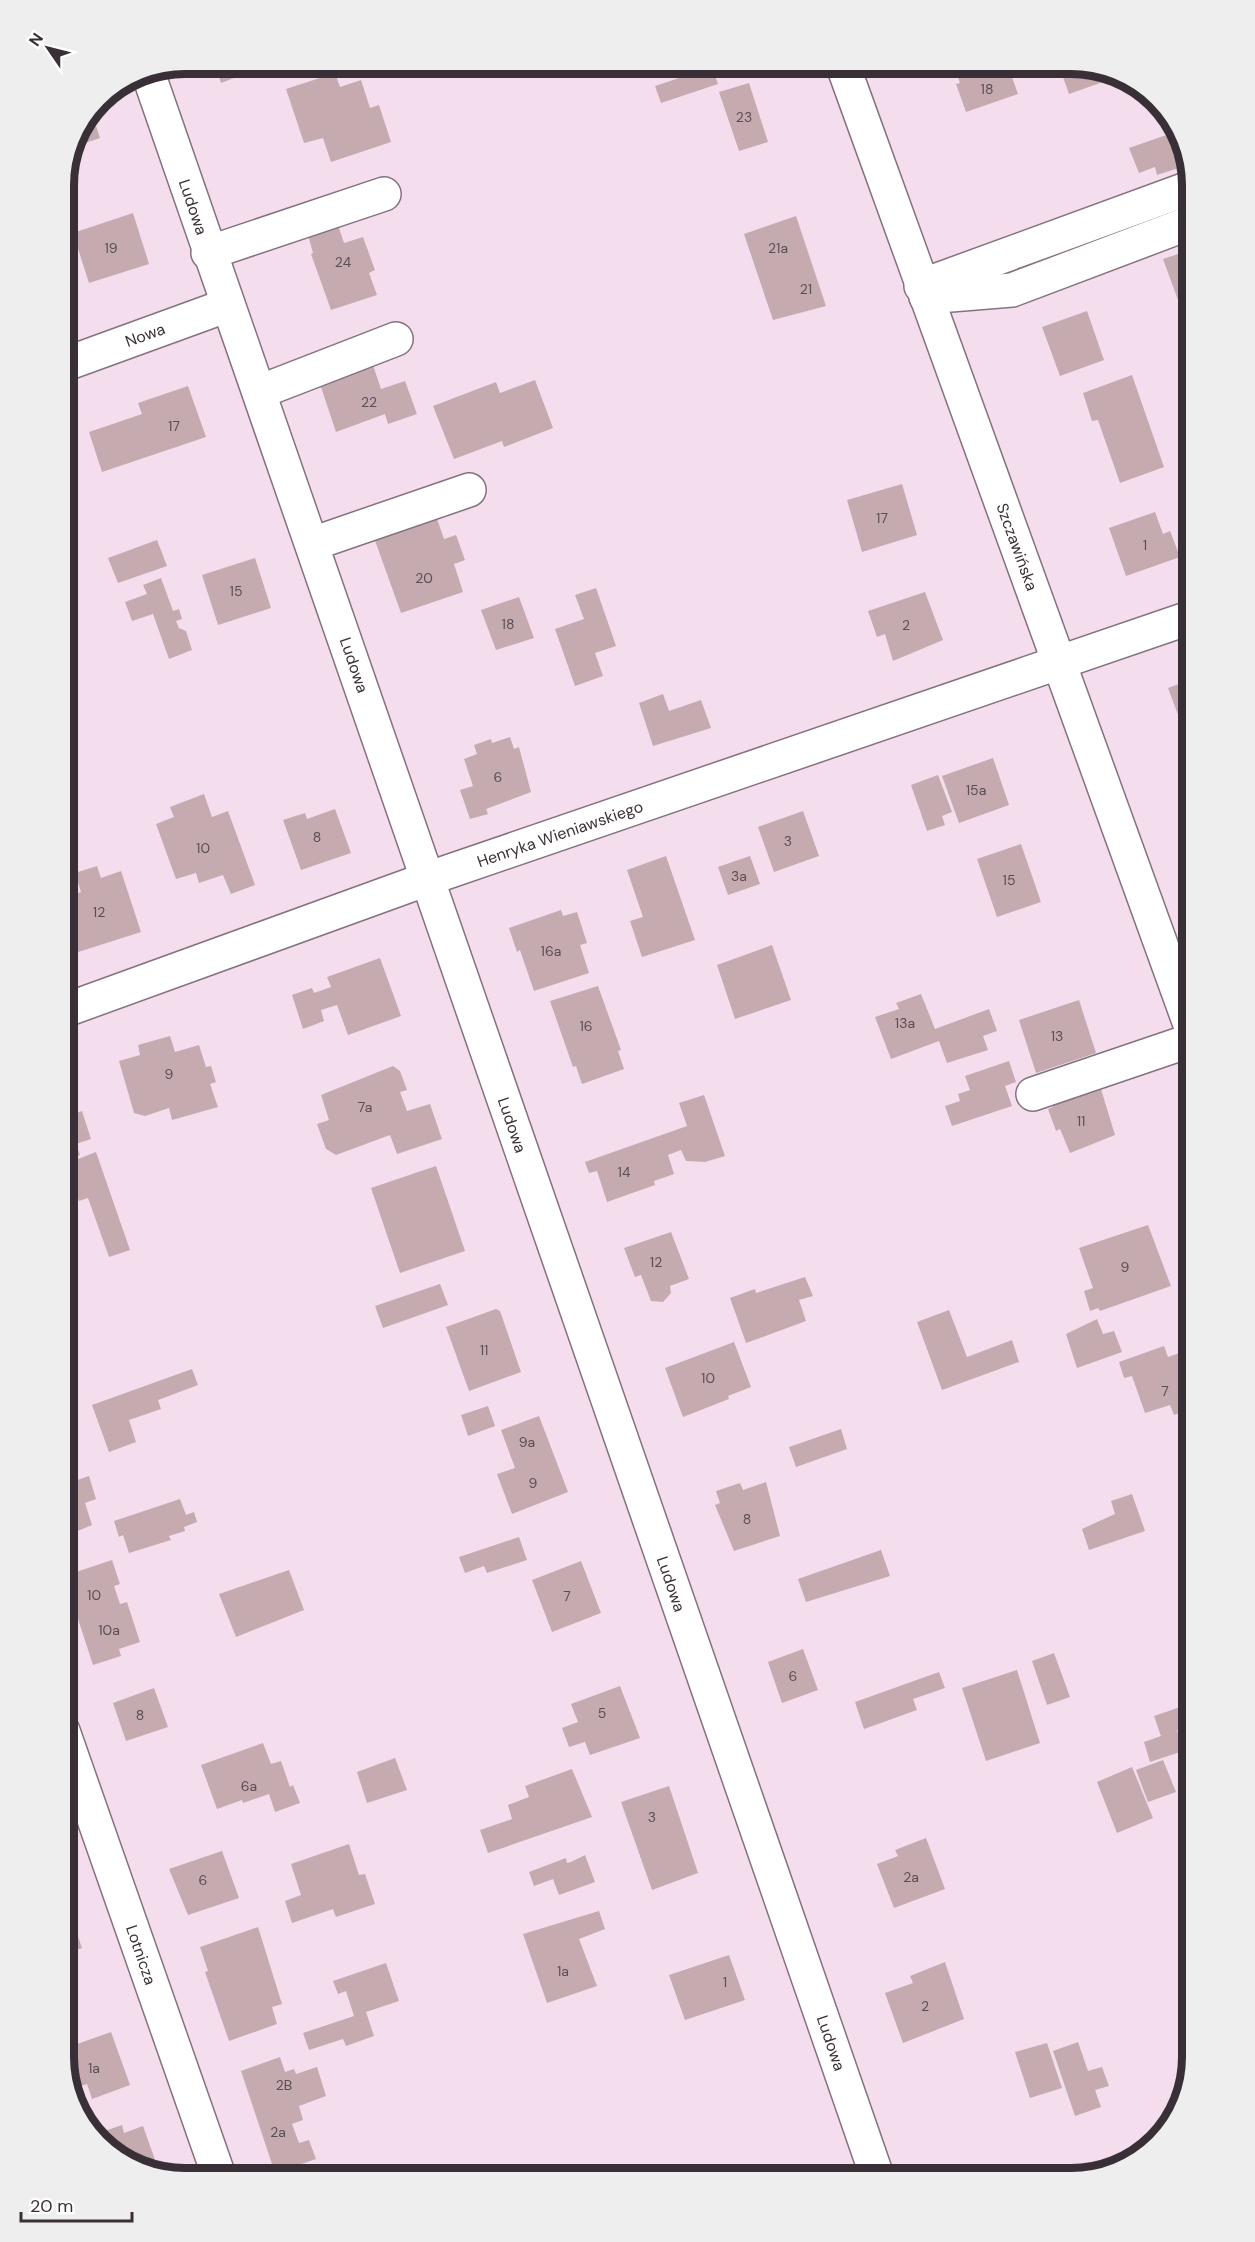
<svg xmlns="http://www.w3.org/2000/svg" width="1255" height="2242" font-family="'DM Sans',sans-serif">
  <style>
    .building { fill: #c5aab0 }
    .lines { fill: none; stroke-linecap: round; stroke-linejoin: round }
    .minor-casing { stroke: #857180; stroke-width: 36 }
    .minor { stroke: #fff; stroke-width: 33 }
    .labels { text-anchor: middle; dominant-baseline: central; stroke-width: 6; stroke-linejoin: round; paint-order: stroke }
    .number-label { font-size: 14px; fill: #5c4e55 }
    .street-label { font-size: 16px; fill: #393037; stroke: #fff }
    .rim { fill: none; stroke: #393037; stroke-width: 8 }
  </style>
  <rect width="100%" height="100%" fill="#f4deee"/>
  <g class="building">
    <path d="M214,63H273L221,83Z"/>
    <path d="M953,63H1007L1018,94L966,112L956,84L960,83Z"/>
    <path d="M1058,63H1079L1117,77L1069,94Z"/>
    <path d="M712,67L718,84L661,103L655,86Z"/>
    <path d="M335,73L340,87L361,80L370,108L379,105L391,142L331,162L323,138L304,143L286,89Z"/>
    <path d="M749,83L768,142L739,151L719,92Z"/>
    <path d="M91,110L100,138L70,148L72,138Z"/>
    <path d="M1178,131L1183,138L1188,165L1157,175L1155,167L1139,173L1129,148Z"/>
    <path d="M133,213L149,264L89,283L73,233Z"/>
    <path d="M796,216L826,306L773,320L744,234Z"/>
    <path d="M338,225L344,243L363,237L375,270L369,273L377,295L331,310L311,254L313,253L308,235Z"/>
    <path d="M1192,244V309L1182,311L1163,259L1181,253L1179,248Z"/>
    <path d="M1087,311L1104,360L1060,376L1042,327Z"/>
    <path d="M373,365L381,389L405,381L417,414L388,424L385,414L336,432L320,384Z"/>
    <path d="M1132,375L1164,467L1120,483L1098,420L1092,421L1083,393Z"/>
    <path d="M535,380L553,428L504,447L502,441L454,459L433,406L496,382L500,393Z"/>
    <path d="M188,386L206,437L102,472L89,432L142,414L138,403Z"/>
    <path d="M902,484L917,535L862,552L847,500Z"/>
    <path d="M1155,512L1163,534L1170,531L1180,557L1126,576L1109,528Z"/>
    <path d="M435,513L444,539L456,535L465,560L454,564L463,592L401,613L373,535Z"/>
    <path d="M157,540L167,566L118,583L108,558Z"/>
    <path d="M63,552L78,595L63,600Z"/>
    <path d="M255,558L271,608L218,625L202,575Z"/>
    <path d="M161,578L173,611L179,609L182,619L176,621L179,628L186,631L192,650L169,659L153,614L132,621L125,602L147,594L143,585Z"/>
    <path d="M596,588L616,646L595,653L603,676L575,686L555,629L584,619L575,595Z"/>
    <path d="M925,592L943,640L893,661L885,634L877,637L868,611Z"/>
    <path d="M519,597L534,638L496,650L481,610Z"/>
    <path d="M1192,679V734L1186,736L1168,688Z"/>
    <path d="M663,694L669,711L701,700L711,728L653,746L639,703Z"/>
    <path d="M510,737L514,749L519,747L531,792L486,809L488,814L470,819L460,790L473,786L464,759L477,754L474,745L491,739L492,743Z"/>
    <path d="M993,758L1009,805L959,823L942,776Z"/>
    <path d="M938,775L952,812L942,816L945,825L927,831L911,785Z"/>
    <path d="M204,794L212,817L228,811L255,885L231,894L223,875L199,883L196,873L176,879L156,824L174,817L170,807Z"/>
    <path d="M335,809L351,853L301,870L283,820L305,813L307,819Z"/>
    <path d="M803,811L819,856L774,872L758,827Z"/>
    <path d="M1021,844L1041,902L997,917L977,859Z"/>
    <path d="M666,856L695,940L642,957L630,921L643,917L627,870Z"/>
    <path d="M750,856L760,884L728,895L718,867Z"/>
    <path d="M97,866L101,878L121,871L141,932L72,954L63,926V898L81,892L75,873Z"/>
    <path d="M561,910L563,916L577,912L587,943L580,945L589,973L534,991L520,950L517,952L509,928Z"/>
    <path d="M772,945L791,1000L735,1019L717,965Z"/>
    <path d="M380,958L401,1016L348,1035L337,1005L321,1010L324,1021L303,1029L292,995L312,988L314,993L331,987L327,977Z"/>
    <path d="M598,986L621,1050L618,1051L624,1069L582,1084L576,1066L573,1067L550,1001Z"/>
    <path d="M921,994L935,1029L989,1009L997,1031L983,1036L988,1050L947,1063L939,1041L891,1059L875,1017L899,1009L896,1003Z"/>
    <path d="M1079,1000L1096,1053L1036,1073L1019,1020Z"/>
    <path d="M170,1036L175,1052L199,1045L206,1067L211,1066L216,1082L210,1084L218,1107L172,1120L169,1108L145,1116L134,1113L119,1061L140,1055L138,1045Z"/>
    <path d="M1009,1061L1016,1082L1005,1086L1012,1106L952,1126L945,1106L960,1101L958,1094L970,1090L965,1076Z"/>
    <path d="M393,1066L400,1071L407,1090L400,1092L407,1111L430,1104L442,1139L397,1154L390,1135L336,1155L326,1149L317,1124L329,1120L321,1095Z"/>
    <path d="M1100,1086L1115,1135L1070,1153L1060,1129L1056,1131L1048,1109L1053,1107L1049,1096Z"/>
    <path d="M704,1095L725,1156L705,1162L686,1161L681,1150L668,1155L674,1174L654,1181L655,1185L607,1202L597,1171L589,1173L585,1162L687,1126L679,1103Z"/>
    <path d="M82,1111L91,1139L76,1144L80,1155L63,1161V1118Z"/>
    <path d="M96,1152L130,1250L109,1257L88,1198L79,1201L65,1164Z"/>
    <path d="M436,1166L465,1251L400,1273L371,1188Z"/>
    <path d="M1148,1225L1171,1286L1100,1311L1098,1308L1090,1311L1084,1291L1093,1288L1079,1248Z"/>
    <path d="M671,1232L689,1279L670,1286L671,1293L663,1302L651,1301L641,1275L635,1277L624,1248Z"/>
    <path d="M805,1277L813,1296L799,1300L806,1321L746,1343L730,1298L755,1289L756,1293Z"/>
    <path d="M440,1284L448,1305L383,1328L375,1306Z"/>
    <path d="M496,1309L500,1311L521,1372L469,1391L446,1327Z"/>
    <path d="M949,1310L967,1357L1012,1340L1019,1362L942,1390L917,1322Z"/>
    <path d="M1097,1319L1103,1334L1114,1331L1122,1352L1077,1368L1066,1334Z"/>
    <path d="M734,1342L751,1387L728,1396L729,1399L683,1417L665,1368Z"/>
    <path d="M1164,1346L1168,1357L1188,1350L1192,1360V1409L1174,1415L1170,1405L1145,1413L1132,1376L1124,1378L1119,1362Z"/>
    <path d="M192,1369L198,1385L158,1400L161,1409L129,1420L136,1442L109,1452L92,1405Z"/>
    <path d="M488,1406L495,1426L468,1436L461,1415Z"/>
    <path d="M539,1416L568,1492L512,1514L497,1474L515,1468L501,1430Z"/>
    <path d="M841,1429L847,1449L796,1467L789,1447Z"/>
    <path d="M1192,1466V1507L1179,1471Z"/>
    <path d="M89,1476L96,1499L85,1503L92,1525L63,1537V1485Z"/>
    <path d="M766,1482L780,1536L734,1551L715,1505L720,1503L716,1491L740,1483L743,1490Z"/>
    <path d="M1132,1494L1145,1531L1089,1550L1082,1529L1115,1514L1111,1501Z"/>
    <path d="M180,1499L186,1515L194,1512L197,1522L184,1527L185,1531L169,1536L171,1540L129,1553L123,1535L119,1537L114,1521Z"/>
    <path d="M519,1537L527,1560L487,1573L484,1566L465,1573L459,1557Z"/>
    <path d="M881,1550L890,1576L806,1602L798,1579Z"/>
    <path d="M112,1560L120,1584L114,1586L120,1604L127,1602L140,1642L119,1649L121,1656L93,1665L64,1576Z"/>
    <path d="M581,1561L601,1613L552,1632L532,1580Z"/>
    <path d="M289,1570L304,1610L236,1637L219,1594Z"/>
    <path d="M803,1649L818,1690L782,1703L768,1662Z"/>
    <path d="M1054,1653L1070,1697L1047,1705L1032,1661Z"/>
    <path d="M1017,1670L1040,1743L986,1761L962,1688Z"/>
    <path d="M939,1672L945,1688L913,1699L917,1710L864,1729L855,1702Z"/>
    <path d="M620,1686L640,1738L590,1755L585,1742L569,1747L562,1728L578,1722L571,1704Z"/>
    <path d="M154,1688L168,1727L126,1741L113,1703Z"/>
    <path d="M1192,1703V1725L1177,1730L1183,1751L1150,1762L1144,1742L1161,1736L1154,1716Z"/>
    <path d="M263,1743L271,1764L281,1761L290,1787L293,1785L300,1803L275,1812L269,1794L243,1803L242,1800L217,1809L201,1765Z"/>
    <path d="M395,1758L407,1790L367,1803L357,1772Z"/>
    <path d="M1163,1760L1176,1792L1148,1802L1136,1770Z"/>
    <path d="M1132,1767L1153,1818L1117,1833L1097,1782Z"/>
    <path d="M572,1769L592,1817L488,1853L480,1830L512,1819L508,1805L529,1797L525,1786Z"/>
    <path d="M669,1786L698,1873L652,1890L621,1802Z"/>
    <path d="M926,1838L945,1889L894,1908L877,1864L898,1856L895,1850Z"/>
    <path d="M349,1844L359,1875L365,1874L375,1904L336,1917L333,1909L292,1923L285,1901L301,1895L291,1864Z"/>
    <path d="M222,1851L239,1898L188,1915L169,1869Z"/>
    <path d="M585,1855L595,1882L559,1895L553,1879L534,1886L529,1872L566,1858L567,1863L571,1862Z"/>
    <path d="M63,1894L82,1948L63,1955Z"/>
    <path d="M599,1911L605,1929L579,1939L597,1986L547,2003L523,1934Z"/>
    <path d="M258,1927L282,2004L272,2007L277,2024L229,2041L205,1972L208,1971L200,1947Z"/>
    <path d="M729,1955L745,2000L685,2020L669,1975Z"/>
    <path d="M945,1962L964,2019L903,2043L885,1993L913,1983L910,1976Z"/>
    <path d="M386,1963L399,2001L366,2012L374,2036L346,2046L343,2039L309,2050L303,2033L354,2016L346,1991L338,1994L333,1981Z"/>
    <path d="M111,2032L130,2085L92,2099L87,2084L71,2089L63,2049Z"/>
    <path d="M1078,2042L1088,2071L1102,2067L1109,2086L1095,2090L1101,2107L1075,2116L1053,2051Z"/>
    <path d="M1047,2043L1062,2088L1030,2098L1015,2052Z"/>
    <path d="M280,2057L285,2072L294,2069L296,2074L317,2067L326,2096L299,2106L303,2120L292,2124L299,2143L309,2140L316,2159L275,2173L241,2071Z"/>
    <path d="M122,2125L124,2133L143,2126L159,2171L117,2158L96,2134Z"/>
    <path d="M1142,2149L1125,2164L1122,2156Z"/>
  </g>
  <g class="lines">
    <g class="minor-casing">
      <g id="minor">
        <path d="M842,63L1192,1030"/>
        <path d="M147,70L878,2179"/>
        <path d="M208,253L384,194"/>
        <path d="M921,286L1192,187"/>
        <path d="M926,297L1012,290L1192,222"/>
        <path d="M63,365L228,305"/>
        <path d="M259,392L396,339"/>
        <path d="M312,544L469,490"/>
        <path d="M63,1011L427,879L1192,617"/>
        <path d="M1033,1094L1192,1040"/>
        <path d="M63,1731L220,2179"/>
      </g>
    </g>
    <use href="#minor" class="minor"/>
  </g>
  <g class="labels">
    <g class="number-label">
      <text x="987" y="89">18</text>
      <text x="744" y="117">23</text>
      <text x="111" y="248">19</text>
      <text x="778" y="248">21a</text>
      <text x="343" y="262">24</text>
      <text x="806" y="289">21</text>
      <text x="369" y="402">22</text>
      <text x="174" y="426">17</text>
      <text x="882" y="518">17</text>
      <text x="1145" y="545">1</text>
      <text x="424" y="578">20</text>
      <text x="236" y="591">15</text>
      <text x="508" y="624">18</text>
      <text x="906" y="625">2</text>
      <text x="498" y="777">6</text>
      <text x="976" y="790">15a</text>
      <text x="317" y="837">8</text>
      <text x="788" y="841">3</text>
      <text x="203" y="848">10</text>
      <text x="739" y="876">3a</text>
      <text x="1009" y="880">15</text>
      <text x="99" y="912">12</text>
      <text x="551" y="951">16a</text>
      <text x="905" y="1023">13a</text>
      <text x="586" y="1026">16</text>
      <text x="1057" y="1036">13</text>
      <text x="169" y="1074">9</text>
      <text x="365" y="1107">7a</text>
      <text x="1081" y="1121">11</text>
      <text x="624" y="1172">14</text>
      <text x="656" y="1262">12</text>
      <text x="1125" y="1267">9</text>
      <text x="484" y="1350">11</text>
      <text x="708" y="1378">10</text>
      <text x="1165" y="1391">7</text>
      <text x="527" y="1442">9a</text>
      <text x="533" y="1483">9</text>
      <text x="747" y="1519">8</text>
      <text x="94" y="1595">10</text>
      <text x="567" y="1596">7</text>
      <text x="109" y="1630">10a</text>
      <text x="793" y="1676">6</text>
      <text x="602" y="1713">5</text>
      <text x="140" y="1715">8</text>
      <text x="249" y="1786">6a</text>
      <text x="652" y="1817">3</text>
      <text x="911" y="1877">2a</text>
      <text x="203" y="1880">6</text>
      <text x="563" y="1971">1a</text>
      <text x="725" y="1982">1</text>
      <text x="925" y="2006">2</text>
      <text x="94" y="2068">1a</text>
      <text x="284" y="2085">2B</text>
      <text x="278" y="2132">2a</text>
    </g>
    <g class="street-label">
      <text transform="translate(193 207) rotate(71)">Ludowa</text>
      <text transform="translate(145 335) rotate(-20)">Nowa</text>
      <text transform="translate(1017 547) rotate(70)">Szczawińska</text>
      <text transform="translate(354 665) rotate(71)">Ludowa</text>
      <text transform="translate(560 834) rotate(-19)">Henryka Wieniawskiego</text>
      <text transform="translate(512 1125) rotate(71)">Ludowa</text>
      <text transform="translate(671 1584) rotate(71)">Ludowa</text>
      <text transform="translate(141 1955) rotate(71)">Lotnicza</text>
      <text transform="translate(831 2043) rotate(71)">Ludowa</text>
    </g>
  </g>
  <path d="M0 0H1255V2242H0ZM185 74H1071A111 111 0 0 1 1182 185V2057A111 111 0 0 1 1071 2168H185A111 111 0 0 1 74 2057V185A111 111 0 0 1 185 74Z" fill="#efeeef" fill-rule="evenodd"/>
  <path class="rim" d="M185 74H1071A111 111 0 0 1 1182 185V2057A111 111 0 0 1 1071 2168H185A111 111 0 0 1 74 2057V185A111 111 0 0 1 185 74Z"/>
  <g transform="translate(48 48) rotate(305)" stroke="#ffffff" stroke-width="4.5" paint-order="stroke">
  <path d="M0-4.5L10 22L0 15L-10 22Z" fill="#393037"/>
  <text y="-9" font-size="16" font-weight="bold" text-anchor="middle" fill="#393037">N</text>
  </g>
  <path d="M21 2212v9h111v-9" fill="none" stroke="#393037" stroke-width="3"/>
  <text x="30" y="2212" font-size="18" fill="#393037" stroke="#ffffff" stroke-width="4.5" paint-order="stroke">20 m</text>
</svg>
